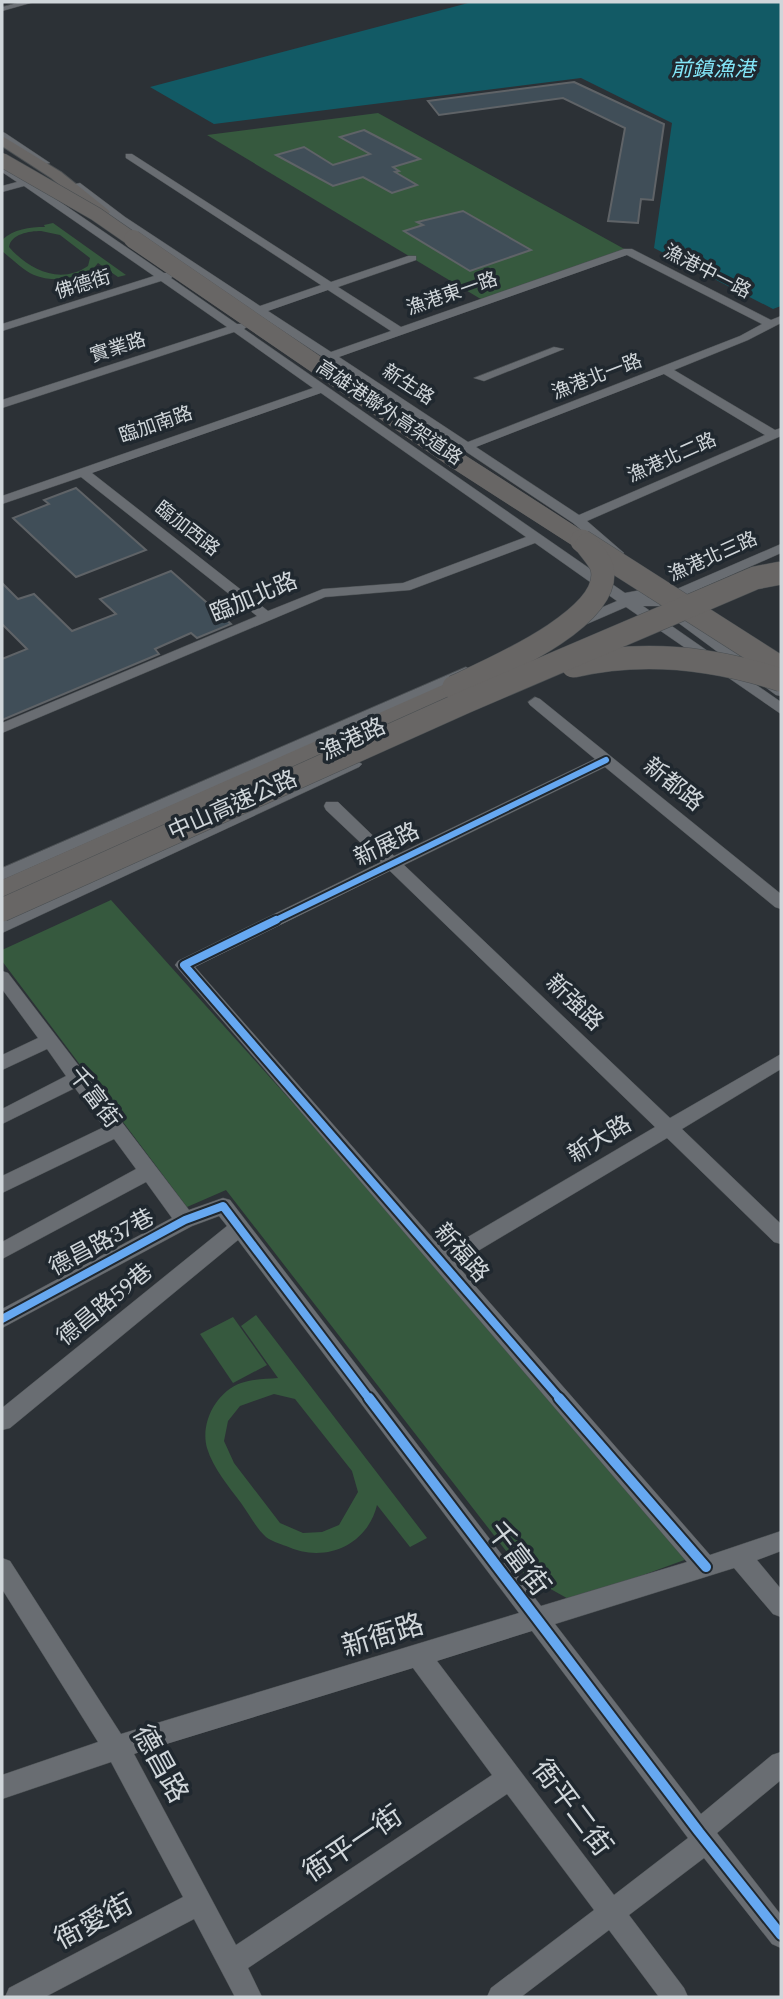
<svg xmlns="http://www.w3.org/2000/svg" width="783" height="1999" font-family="Spectral,'Noto Sans TC',serif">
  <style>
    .green { fill: #36593e; fill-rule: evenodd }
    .water { fill: #125a65 }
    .building { fill: #404e58; stroke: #5f6367; stroke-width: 2 }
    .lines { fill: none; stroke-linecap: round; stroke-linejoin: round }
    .minor-casing { stroke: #4a4f52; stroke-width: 1 }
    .highway-casing { stroke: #4a4f52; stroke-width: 2 }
    .minor { fill: #696d72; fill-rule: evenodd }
    .highway { fill: #686665; fill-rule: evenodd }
    .highway-bridge-far2-casing { stroke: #4a4f52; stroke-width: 15; stroke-linecap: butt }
    .highway-bridge-far1-casing { stroke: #4a4f52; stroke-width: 18; stroke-linecap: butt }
    .highway-bridge-casing { stroke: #4a4f52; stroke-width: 24; stroke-linecap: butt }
    .highway-bridge-far2 { stroke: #686665; stroke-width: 14 }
    .highway-bridge-far1 { stroke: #686665; stroke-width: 18 }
    .highway-bridge { stroke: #686665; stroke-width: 23 }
    .cycleway-far2-casing { stroke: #20282f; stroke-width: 10 }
    .cycleway-far1-casing { stroke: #20282f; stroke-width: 12 }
    .cycleway-casing { stroke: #20282f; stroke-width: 14 }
    .cycleway-far2 { stroke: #66a8f1; stroke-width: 6 }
    .cycleway-far1 { stroke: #66a8f1; stroke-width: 8 }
    .cycleway { stroke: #66a8f1; stroke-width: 10 }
    .labels { text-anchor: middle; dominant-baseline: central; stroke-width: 7; stroke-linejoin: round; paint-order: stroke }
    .far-street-label { font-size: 19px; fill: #d0d6da; stroke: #20282f }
    .far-water-label { font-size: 21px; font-style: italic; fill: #83e6f8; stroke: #20282f }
    .street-label { font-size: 23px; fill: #d0d6da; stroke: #20282f }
    .near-street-label { font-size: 28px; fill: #d0d6da; stroke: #20282f }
  </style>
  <rect width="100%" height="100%" fill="#2c3136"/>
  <g class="green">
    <path d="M378,113L628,251L484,301L207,135Z"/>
    <path d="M53,223L126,275L118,277L98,263C86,280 53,283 34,275C23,270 12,259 2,251V240C14,229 29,227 45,227L44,225ZM41,231L60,235L90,258L88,266C60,285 29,270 9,247C11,234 29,231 41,231Z"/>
    <path d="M111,900L698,1555L572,1601L524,1574L226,1190L187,1207L2,961V950Z"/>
    <path d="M256,1315L427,1538L410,1547L377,1505C367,1546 324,1564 286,1546C280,1544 271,1541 266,1537C256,1528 249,1514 241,1503C229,1487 213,1468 207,1448C200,1423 216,1392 241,1383C253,1379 266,1379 278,1378L241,1326ZM274,1394L295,1399L352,1471L358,1492L339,1525L322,1532L303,1533L280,1523L234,1463L224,1441L228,1421L240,1406Z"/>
    <path d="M233,1317L267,1365L233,1383L200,1334Z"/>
  </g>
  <path class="water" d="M472,2H781V306L773,309L654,248L672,123L581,78L214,124L150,87Z"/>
  <g class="building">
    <path d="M574,82L664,124L653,200L641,199L638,223L608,221L625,128L563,98L439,115L428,101Z"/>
    <path d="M364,130L420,159L393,167L399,171L395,172L417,185L392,193L363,177L333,186L276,155L304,147L333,165L370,154L340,137Z"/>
    <path d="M463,211L531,250L470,271L404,231L423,225L417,222Z"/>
    <path d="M76,488L146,550L76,577L13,518L49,504L44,500Z"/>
    <path d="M171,571L231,624L197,638L191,633L155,649L159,654L2,720V659L27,649L2,624V583L18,599L34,594L72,631L116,614L100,599Z"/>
  </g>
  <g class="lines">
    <g class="minor-casing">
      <g id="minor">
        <path d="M21,2H34L2,11V7Z"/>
        <path d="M2,132L5,133L50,163L41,165L2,139Z"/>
        <path d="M126,154H132L331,282L408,256H416V260L338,287L401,327L624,249H632L771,320L781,316V323L748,340L674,370L775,430L781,428V436L587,521L624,553L622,556H612L573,523L465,451L456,452L454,449L457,446L329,361H319L317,359L321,356L117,221L71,185L80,183L125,217L260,306L321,285L126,158ZM627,255L762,324L740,336L468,442L339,357ZM328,290L391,331L331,352L268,311ZM664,374L765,435L579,515L476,447Z"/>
        <path d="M2,165L27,180H34V184L164,273H174L175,275L171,278L237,324H246L248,326L244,329L625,593L646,589L653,593L647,597L656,598L781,544V553L668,603L781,685V696L776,695L661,610L660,606H643L781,702V714L626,607L580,627H570V621L617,601L535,543L410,590L325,597L2,733V723L257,616L81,477L2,504V496L313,388L234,332L2,408V400L227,327L161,281L2,331V324L154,276L24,186L2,192V186L17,182L2,172ZM321,393L526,537L403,583L323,589L268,611L92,473Z"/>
        <path d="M554,347L564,349L484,381L474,378Z"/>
        <path d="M466,667L473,671L471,674L2,880V868Z"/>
        <path d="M535,697L540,699L781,894V909L775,907L605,767L404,865L670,1118L781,1054V1069L682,1129L781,1224V1244L774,1242L667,1138L456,1264L710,1555L781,1531V1551L757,1560L781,1589V1617L773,1614L734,1568L555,1624L701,1814L772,1755L781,1752V1780L717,1833L781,1915V1948L772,1944L704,1858L629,1915L684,1988L688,1997H659L609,1930L521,1997H487L491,1988L594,1910L507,1794L248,1968L262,1997H235L194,1919L45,1997H5L9,1988L183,1897L111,1762L2,1799V1775L98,1742L2,1589V1558L10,1561L121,1734L519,1613L238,1240L10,1428L2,1430V1408L227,1226L219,1216L192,1226L2,1328V1309L172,1218L146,1182L2,1259V1242L136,1169L114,1139L2,1193V1176L104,1127L75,1088L2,1124V1109L66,1076L47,1049L2,1070V1055L38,1038L2,989V971L8,973L189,1210L223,1198L230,1200L541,1606L687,1562L175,965L178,961L381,862L326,810L324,806L326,802H338L394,856L595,759L530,705L528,702ZM390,871L655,1127L444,1251L195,967ZM532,1631L688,1838L614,1895L437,1661ZM413,1668L492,1775L236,1945L134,1754Z"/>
        <path d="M354,759L362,764L359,767L2,933V920Z"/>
      </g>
    </g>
    <g class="highway-casing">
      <g id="highway">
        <path d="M2,136L61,172L107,209L110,212L107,215H97L51,178L2,146Z"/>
        <path d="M454,680L462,682L465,687L462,692L2,898V880Z"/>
      </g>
    </g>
    <use href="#minor" class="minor"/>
    <use href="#highway" class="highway"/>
    <g class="highway-bridge-far2-casing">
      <path id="highway-bridge-far2" d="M2,160L96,214L135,241"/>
    </g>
    <g class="highway-bridge-far1-casing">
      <path id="highway-bridge-far1" d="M133,239L456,460L585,543"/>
    </g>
    <g class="highway-bridge-casing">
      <g id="highway-bridge">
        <path d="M582,541L781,668"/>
        <path d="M573,666C642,650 714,658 781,680"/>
        <path d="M454,687C490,670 614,618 602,568C600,560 591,551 587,545"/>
        <path d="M2,910L465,702L755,578L781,573"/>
      </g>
    </g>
    <use href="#highway-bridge-far2" class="highway-bridge-far2"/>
    <use href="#highway-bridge-far1" class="highway-bridge-far1"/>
    <use href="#highway-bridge" class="highway-bridge"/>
    <g class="cycleway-far2-casing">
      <path id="cycleway-far2" d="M272,922L606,760"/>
    </g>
    <g class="cycleway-far1-casing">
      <g id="cycleway-far1">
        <path d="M276,920L184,965L561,1400"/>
        <path d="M2,1319L185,1220L223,1206L370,1400"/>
      </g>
    </g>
    <g class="cycleway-casing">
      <g id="cycleway">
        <path d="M369,1398L699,1832L781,1935"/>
        <path d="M559,1398L706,1567"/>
      </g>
    </g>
    <use href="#cycleway-far2" class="cycleway-far2"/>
    <use href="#cycleway-far1" class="cycleway-far1"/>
    <use href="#cycleway" class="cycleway"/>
  </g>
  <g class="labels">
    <g class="far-street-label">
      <text transform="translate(707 272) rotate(27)">漁港中一路</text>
      <text transform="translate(83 285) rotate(-17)">佛德街</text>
      <text transform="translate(452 294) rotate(-19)">漁港東一路</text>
      <text transform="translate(118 348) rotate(-18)">實業路</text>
      <text transform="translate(597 377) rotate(-21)">漁港北一路</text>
      <text transform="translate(408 385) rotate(33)">新生路</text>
      <text transform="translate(389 413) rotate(34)">高雄港聯外高架道路</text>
      <text transform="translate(156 425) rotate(-19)">臨加南路</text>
      <text transform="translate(672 458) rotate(-24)">漁港北二路</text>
      <text transform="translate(187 529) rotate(38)">臨加西路</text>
      <text transform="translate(713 557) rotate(-24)">漁港北三路</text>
    </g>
    <g class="far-water-label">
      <text x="713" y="70">前鎮漁港</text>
    </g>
    <g class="street-label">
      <text transform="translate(254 598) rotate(-23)">臨加北路</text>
      <text transform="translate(353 740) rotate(-25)">漁港路</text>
      <text transform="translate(673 785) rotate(39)">新都路</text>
      <text transform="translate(233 806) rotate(-24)">中山高速公路</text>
      <text transform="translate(387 845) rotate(-26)">新展路</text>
      <text transform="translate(574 1003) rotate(44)">新強路</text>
      <text transform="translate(94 1098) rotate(53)">千富街</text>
      <text transform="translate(600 1140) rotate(-31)">新大路</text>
      <text transform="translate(102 1243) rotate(-28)">德昌路37巷</text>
      <text transform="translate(461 1253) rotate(49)">新福路</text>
      <text transform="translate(105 1305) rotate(-39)">德昌路59巷</text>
    </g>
    <g class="near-street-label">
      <text transform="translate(518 1559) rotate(53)">千富街</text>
      <text transform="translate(383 1636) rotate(-17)">新衙路</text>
      <text transform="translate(160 1764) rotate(61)">德昌路</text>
      <text transform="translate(572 1808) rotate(53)">衙平二街</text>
      <text transform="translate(353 1844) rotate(-34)">衙平一街</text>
      <text transform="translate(94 1922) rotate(-28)">衙愛街</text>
    </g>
  </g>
  <rect width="783" height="1999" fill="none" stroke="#d0d6da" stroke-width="7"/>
</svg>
